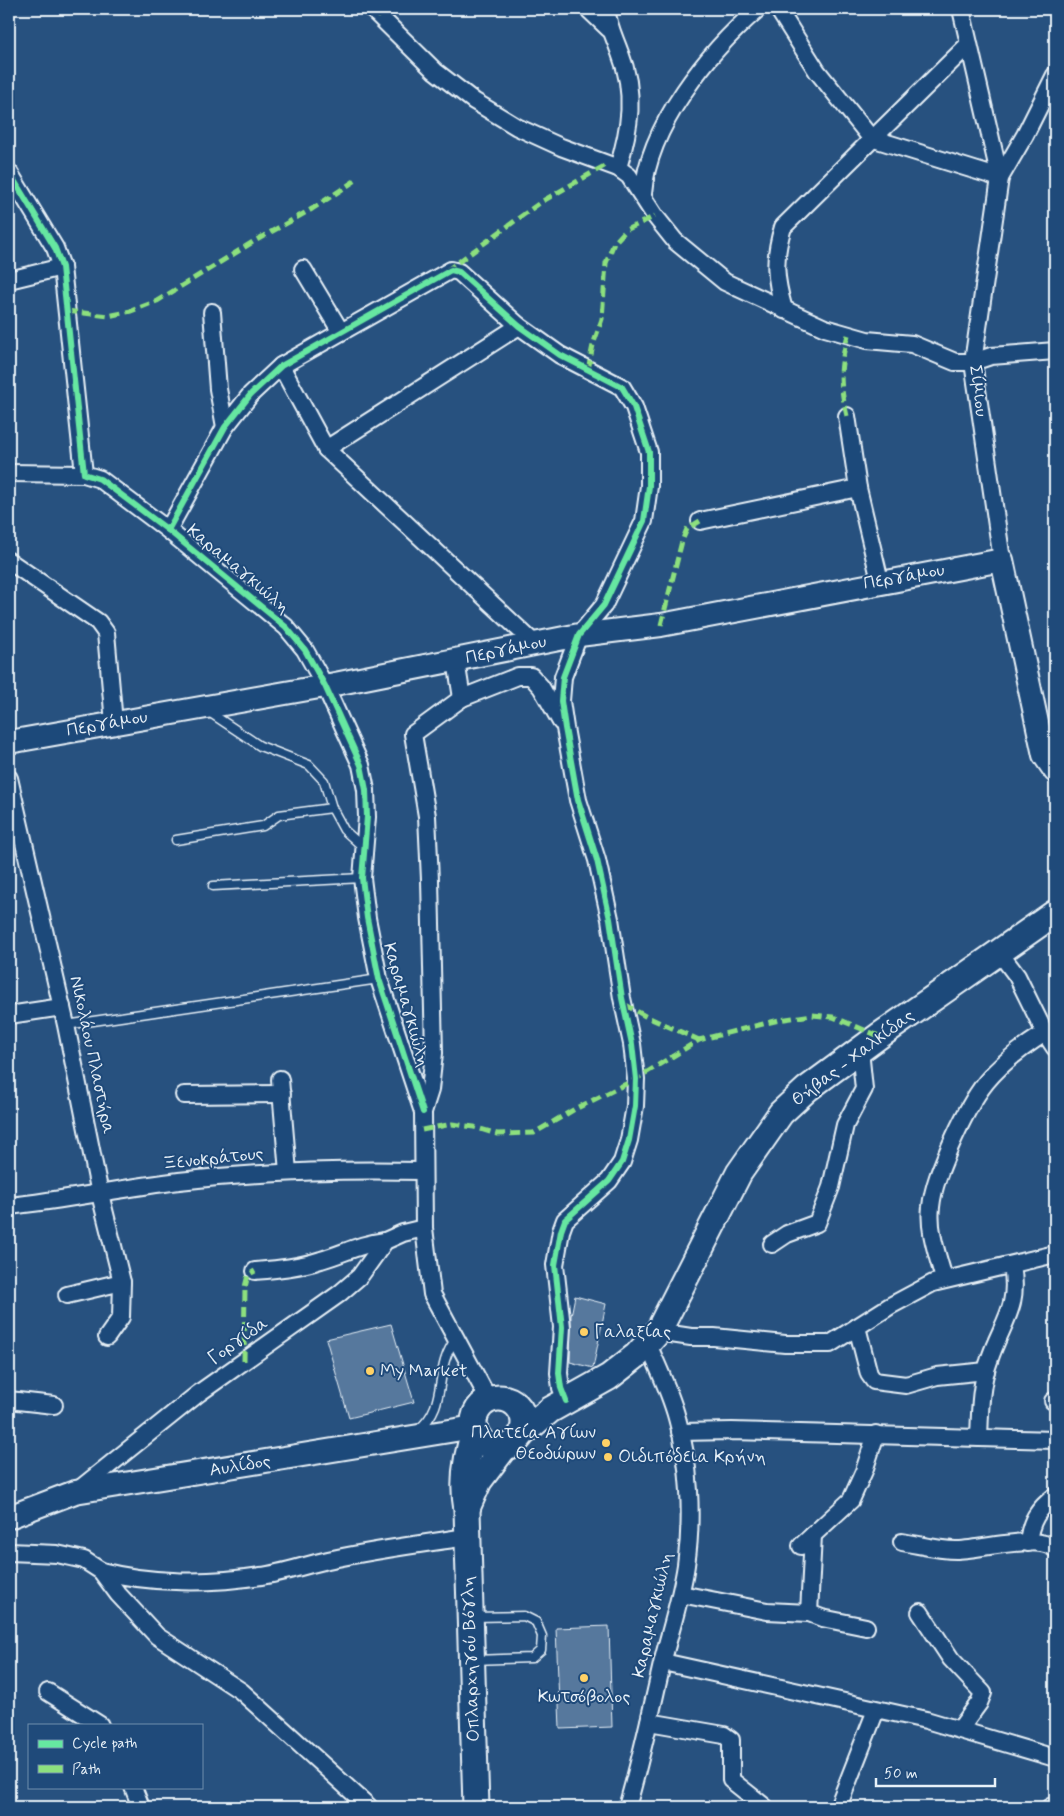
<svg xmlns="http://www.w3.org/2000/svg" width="1064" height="1816" font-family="Mynerve,sans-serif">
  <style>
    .building { fill: #57789d; stroke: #e8f1f8 }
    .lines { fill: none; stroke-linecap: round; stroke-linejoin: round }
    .lane-casing { stroke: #e8f1f8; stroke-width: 11 }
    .street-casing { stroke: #e8f1f8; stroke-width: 20 }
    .secondary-casing { stroke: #e8f1f8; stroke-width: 26 }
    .primary-casing { stroke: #e8f1f8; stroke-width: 29 }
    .lane { stroke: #1f4a7a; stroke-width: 8 }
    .street { stroke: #1f4a7a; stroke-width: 16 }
    .secondary { stroke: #1f4a7a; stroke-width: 22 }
    .primary { stroke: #1f4a7a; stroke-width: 25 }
    .quiet { stroke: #8de07e; stroke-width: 5; stroke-dasharray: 10 5; stroke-linecap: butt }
    .cycleway-casing { stroke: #1f4a7a; stroke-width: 9 }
    .cycleway { stroke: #66e7a1; stroke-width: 6 }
    .poi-dot { fill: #ffd166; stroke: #1f4a7a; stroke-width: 2 }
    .labels { text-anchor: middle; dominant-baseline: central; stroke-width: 4; stroke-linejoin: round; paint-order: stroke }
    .street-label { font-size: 18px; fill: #e8f1f8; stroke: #1f4a7a }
    .poi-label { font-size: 18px; fill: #e8f1f8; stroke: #1f4a7a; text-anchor: start }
  </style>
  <rect width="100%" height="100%" fill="#27517f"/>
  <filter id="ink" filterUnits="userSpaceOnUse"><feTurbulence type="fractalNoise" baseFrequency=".02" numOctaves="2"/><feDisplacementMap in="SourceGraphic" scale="10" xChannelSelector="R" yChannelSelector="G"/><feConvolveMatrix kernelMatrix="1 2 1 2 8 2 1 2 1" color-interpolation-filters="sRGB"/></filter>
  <g filter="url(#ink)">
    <g class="building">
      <path d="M575,1296L606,1304L593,1368L570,1362L571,1316Z"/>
      <path d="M391,1324L414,1402L349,1418L326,1339Z"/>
      <path d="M609,1626L612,1727L560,1729L556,1628Z"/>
    </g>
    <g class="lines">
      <g class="lane-casing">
        <g id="lane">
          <path d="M209,712L260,746L309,765L324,781L332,808L344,830L364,848"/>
          <path d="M176,840L263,826L279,815L332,808"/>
          <path d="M213,886L362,878"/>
          <path d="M66,1025L379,979"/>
          <path d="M418,1430C450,1404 432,1369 456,1339"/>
          <path d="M473,1617L524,1616L536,1622L542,1636L541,1650L532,1658L474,1660"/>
        </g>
      </g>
      <g class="street-casing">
        <g id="street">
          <path d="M372,9L435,71L474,101L517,127L561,147L618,168L629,176L655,216L675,241L725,282L825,328L867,340L912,344L955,362H973L991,356L1055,351"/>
          <path d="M588,9L609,29"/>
          <path d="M606,9C609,28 614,36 620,53C636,93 630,128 618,168"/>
          <path d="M778,9L817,71L871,138L1000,178L1025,135L1055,75"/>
          <path d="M961,9L1000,178L973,362L1002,560"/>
          <path d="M9,172L55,248L62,267L84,474L100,479L168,530L286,627L305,650L325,686L361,765L366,790L367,817L362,878L367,918L379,979L423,1112"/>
          <path d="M643,194C648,126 709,51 758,9"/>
          <path d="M303,269L341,332"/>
          <path d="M9,280L62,267"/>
          <path d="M784,310C775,278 773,260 783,227L969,44"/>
          <path d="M212,312L218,389L225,427"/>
          <path d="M281,366L326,449L534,643"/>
          <path d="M847,416L858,488L880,581"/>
          <path d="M326,449L519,326"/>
          <path d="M9,473L84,474"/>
          <path d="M700,521L858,488"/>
          <path d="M168,530L225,427L251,394L281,366L451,270L459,272L519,326L560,355L622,387L634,407L649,452V486L644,521L604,605L579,635L563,677L561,701L565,728L578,800L597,860L610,919L622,998L632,1044L636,1079L635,1106L629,1140L622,1162L609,1181L565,1220L561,1231L555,1265L562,1327L559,1373L561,1388L566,1401"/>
          <path d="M9,561L98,622L106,633L114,723"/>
          <path d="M456,661L462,698L413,734L427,816L430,880L434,1053L430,1090L423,1112L424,1228L432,1294L489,1400"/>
          <path d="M462,698L518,676H531L541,687L561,722"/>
          <path d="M9,778L66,1025L100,1194L122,1282L121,1317L107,1337"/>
          <path d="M999,952L1017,976L1045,1033L1055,1048"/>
          <path d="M9,1015L62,1007"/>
          <path d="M280,1079L288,1172"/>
          <path d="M184,1095L282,1094"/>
          <path d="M9,1206C66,1200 122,1188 179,1181C260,1172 341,1169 422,1171"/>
          <path d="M772,1244L787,1234L817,1223L831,1187L845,1125L864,1089L860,1050"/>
          <path d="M255,1271C277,1269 300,1267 321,1260C345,1253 359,1244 385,1241"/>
          <path d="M944,1279C938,1256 928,1231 931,1207C933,1187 941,1168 949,1149C974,1091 991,1067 1045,1033"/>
          <path d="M67,1295L122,1282"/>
          <path d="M857,1327L869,1374L874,1381L906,1385L937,1376L986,1371"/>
          <path d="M658,1332L691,1337H714L785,1344H830L890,1306L933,1283L1055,1254"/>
          <path d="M9,1400L54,1405"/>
          <path d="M1053,1401L1055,1402"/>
          <path d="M680,1432L732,1431L1055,1440"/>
          <path d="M979,1438C980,1413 980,1385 989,1361C1001,1323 1020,1309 1012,1266"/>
          <path d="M77,1491L199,1393L339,1294L360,1276L385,1241L403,1233L424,1228"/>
          <path d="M902,1542C920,1545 938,1550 956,1550C978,1550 1039,1533 1055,1549"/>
          <path d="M1028,1543C1030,1521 1038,1509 1055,1496"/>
          <path d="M801,1546L851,1500L864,1471L876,1434"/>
          <path d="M9,1552L57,1554L84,1560L101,1571L118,1594L157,1636L241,1691L369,1807"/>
          <path d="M101,1571C151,1584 210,1584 261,1576C283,1573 305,1565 328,1560C374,1550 420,1544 467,1537"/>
          <path d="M681,1594L767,1611L809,1613L822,1618L866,1627"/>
          <path d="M920,1612L951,1659L983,1693L979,1703L960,1729"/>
          <path d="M809,1613L813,1535"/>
          <path d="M663,1662L926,1720L1055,1758"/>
          <path d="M48,1692L100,1725"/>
          <path d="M649,1722L724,1735L731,1740V1780L765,1807"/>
          <path d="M133,1787L141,1807"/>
          <path d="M627,1807C641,1760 651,1712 662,1664C670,1631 681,1599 686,1565C693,1518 690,1463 677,1418C670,1392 658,1368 648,1344"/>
          <path d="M838,1807L876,1710"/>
          <path d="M1050,1807L1055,1805"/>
        </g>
      </g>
      <g class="secondary-casing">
        <g id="secondary">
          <path d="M9,742L325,686L579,635L661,625L1002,560L1044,755L1055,771"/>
          <path d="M9,1517L75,1492L474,1427"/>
        </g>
      </g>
      <g class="primary-casing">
        <g id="primary">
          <circle cx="499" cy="1423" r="25"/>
          <path d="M475,1431C465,1458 462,1482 467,1510L476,1807"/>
          <path d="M522,1434L550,1410L609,1377L637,1355L658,1332L739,1173L781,1113L807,1089L879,1036L1055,913"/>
          <path d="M468,1506L479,1481L504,1448"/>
        </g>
      </g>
      <use href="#lane" class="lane"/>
      <use href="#street" class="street"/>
      <use href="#secondary" class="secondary"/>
      <use href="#primary" class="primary"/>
      <g class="quiet">
        <path d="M377,16L392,9"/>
        <path d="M446,271L541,202L606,165"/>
        <path d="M67,311L108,316L131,311L157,301L253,242L312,209L356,180"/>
        <path d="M588,370L593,345L602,319L606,263L614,243L626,230L655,216"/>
        <path d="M847,416C839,382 839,368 848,335"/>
        <path d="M661,625L682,541L687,529L700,521"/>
        <path d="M624,1004L645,1016L699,1040"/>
        <path d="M422,1130L452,1124L474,1127L497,1134L534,1133L575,1109L636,1079L699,1040L779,1020L812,1015L833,1017L879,1036"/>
        <path d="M244,1361L245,1287L248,1275L255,1271"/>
      </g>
      <g class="cycleway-casing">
        <g id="cycleway">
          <path d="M9,172L55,248L62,267L84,474L100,479L168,530L286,627L305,650L325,686L361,765L366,790L367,817L362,878L367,918L379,979L423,1112"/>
          <path d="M168,530L225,427L251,394L281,366L451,270L459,272L519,326L560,355L622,387L634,407L649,452V486L644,521L604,605L579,635L563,677L561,701L565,728L578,800L597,860L610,919L622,998L632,1044L636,1079L635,1106L629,1140L622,1162L609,1181L565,1220L561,1231L555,1265L562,1327L559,1373L561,1388L566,1401"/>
        </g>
      </g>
      <use href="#cycleway" class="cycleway"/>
    </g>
  </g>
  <g class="poi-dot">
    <circle cx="584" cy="1332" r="5"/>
    <circle cx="370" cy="1371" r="5"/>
    <circle cx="606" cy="1443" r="5"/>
    <circle cx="608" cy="1457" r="5"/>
    <circle cx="584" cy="1678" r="5"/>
  </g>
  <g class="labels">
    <g class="street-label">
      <text transform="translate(978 391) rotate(83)">Σίμιου</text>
      <text transform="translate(238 569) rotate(40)">Καραμαγκιώλη</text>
      <text transform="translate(904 577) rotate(-10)">Περγάμου</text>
      <text transform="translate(506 650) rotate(-12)">Περγάμου</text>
      <text transform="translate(107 724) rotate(-10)">Περγάμου</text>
      <text transform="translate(406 1005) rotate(74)">Καραμαγκιώλη</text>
      <text transform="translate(92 1055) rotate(78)">Νικολάου Πλαστήρα</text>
      <text transform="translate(853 1058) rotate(-37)">Θήβας - Χαλκίδας</text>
      <text transform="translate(213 1159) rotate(-6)">Ξενοκράτους</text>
      <text transform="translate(238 1341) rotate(-35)">Γοργίδα</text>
      <text transform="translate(240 1466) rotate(-9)">Αυλίδος</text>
      <text transform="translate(653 1615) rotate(-77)">Καραμαγκιώλη</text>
      <text transform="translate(471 1659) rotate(-92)">Οπλαρχηγού Βόγλη</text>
    </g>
    <g class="poi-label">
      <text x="594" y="1332">Γαλαξίας</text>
      <text x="380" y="1371">My Market</text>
      <text x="596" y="1433" text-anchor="end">Πλατεία Αγίων<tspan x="596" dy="21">Θεοδώρων</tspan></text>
      <text x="618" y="1457">Οιδιπόδεια Κρήνη</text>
      <text x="584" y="1697" text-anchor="middle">Κωτσόβολος</text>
    </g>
  </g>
  <rect width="1064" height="1816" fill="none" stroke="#1f4a7a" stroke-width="30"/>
  <rect x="15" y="15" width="1034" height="1786" fill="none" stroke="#e8f1f8" stroke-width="2" filter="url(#ink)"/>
  <rect x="28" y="1724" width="175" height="65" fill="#1f4a7a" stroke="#6f8dac"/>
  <rect x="38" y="1740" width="25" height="8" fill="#66e7a1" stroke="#6f8dac"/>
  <text x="72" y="1748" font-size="15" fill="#e8f1f8">Cycle path</text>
  <rect x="38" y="1765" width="25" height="8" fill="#8de07e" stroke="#6f8dac"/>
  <text x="72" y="1774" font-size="15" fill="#e8f1f8">Path</text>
  <path d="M876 1778v8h119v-8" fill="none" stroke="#e8f1f8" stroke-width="2.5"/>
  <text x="884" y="1778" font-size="15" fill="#e8f1f8" stroke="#1f4a7a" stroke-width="4" paint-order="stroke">50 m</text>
</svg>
